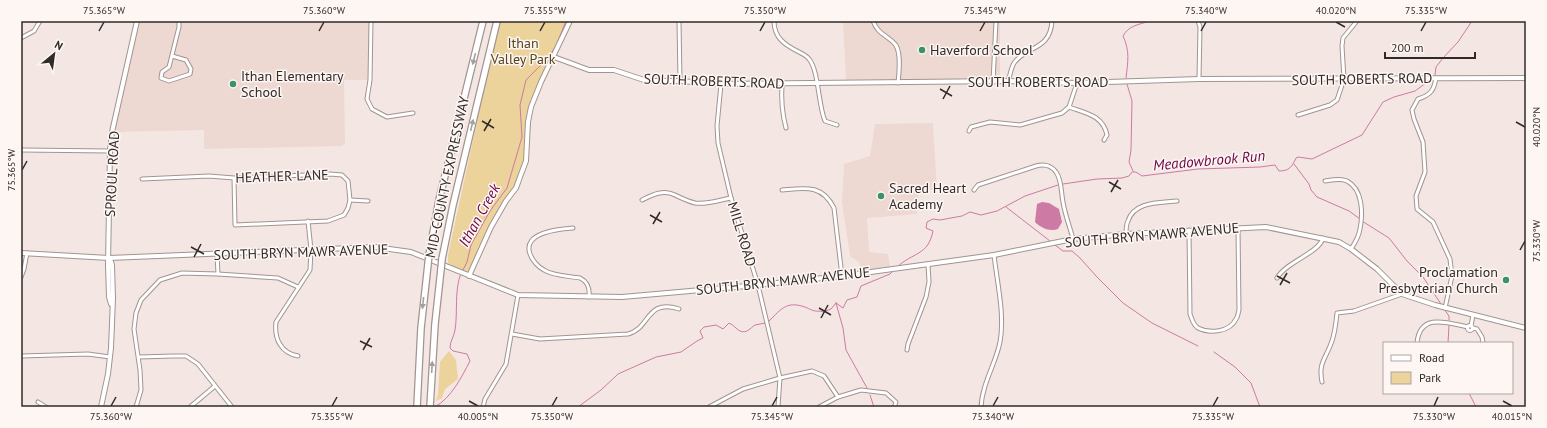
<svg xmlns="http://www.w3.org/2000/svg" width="1547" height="428" font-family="'PT Sans',sans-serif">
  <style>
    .built { fill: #edd8d2 }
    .green { fill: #ecd29b }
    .water { fill: #cd7aa4 }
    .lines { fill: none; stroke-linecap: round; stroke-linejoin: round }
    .stream { stroke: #cd7aa4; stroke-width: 1 }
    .street-casing { stroke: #a19491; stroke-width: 5 }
    .secondary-casing { stroke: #a19491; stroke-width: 6 }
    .highway-casing { stroke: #a19491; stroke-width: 8 }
    .street { stroke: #fff; stroke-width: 3 }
    .secondary { stroke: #fff; stroke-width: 4 }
    .highway { stroke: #fff; stroke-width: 5.5 }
    .highway-bridge-casing { stroke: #a19491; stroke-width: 8; stroke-linecap: butt }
    .highway-bridge { stroke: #fff; stroke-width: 5.5 }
    .oneway { fill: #a2a09f }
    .ticks { fill: none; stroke: #302b29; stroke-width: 1.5 }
    .poi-dot { fill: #3a9368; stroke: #fef6f3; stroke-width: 1.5 }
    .labels { text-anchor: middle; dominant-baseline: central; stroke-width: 3; stroke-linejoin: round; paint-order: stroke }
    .park-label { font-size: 14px; fill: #54441f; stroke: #fef6f3 }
    .poi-label { font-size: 14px; fill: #302b29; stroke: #fef6f3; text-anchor: start }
    .street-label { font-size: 14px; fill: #302b29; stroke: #fef6f3 }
    .water-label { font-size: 15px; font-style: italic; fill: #6c0447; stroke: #fef6f3 }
    .neatline { fill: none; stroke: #302b29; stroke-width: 1.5 }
    .ticks-label { font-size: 10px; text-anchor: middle; fill: #302b29 }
  </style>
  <rect width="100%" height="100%" fill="#f4e7e3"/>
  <g class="built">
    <path d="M137,21H371L370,80H344L345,144L341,146L204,149V130L112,132Z"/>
    <path d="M843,21H1000V80L846,81Z"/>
    <path d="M933,123L937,190H919L917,214L867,218L869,252L888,254L890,267L861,271L859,262L850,256L842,202L844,164L870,156L875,124Z"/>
  </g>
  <g class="green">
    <path d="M499,21H570L531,107L526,161L516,188L499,213L468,271L454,267L448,263V255Z"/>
    <path d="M449,351L456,360L458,379L445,389L442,398L436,401L438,394L440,362Z"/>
  </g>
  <path class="water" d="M1042,202L1049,203L1059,209L1062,222L1058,229C1050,232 1041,228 1035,222L1037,204Z"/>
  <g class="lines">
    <g class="stream">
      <path d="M558,41L566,21"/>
      <path d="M1435,75L1436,67L1443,58L1458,42L1472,21"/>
      <path d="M1126,78C1128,61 1130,51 1123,36C1129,25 1139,25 1149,21"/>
      <path d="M1127,84L1132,101L1131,150L1129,162L1133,171"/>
      <path d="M1294,164L1309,184L1311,190L1317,197L1349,211L1360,219"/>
      <path d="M1133,172H1136L1142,176L1198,169L1260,167L1275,165L1279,171C1289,171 1292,167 1296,158L1298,157L1312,159L1362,135L1383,102L1394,97L1415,91L1430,80"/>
      <path d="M1063,184L1097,179L1122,178L1129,176L1132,172"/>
      <path d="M1006,207L1050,241"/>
      <path d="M1362,221L1389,238L1407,261L1423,277L1441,304"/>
      <path d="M1055,245L1063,251H1072L1080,258L1097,277L1123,303L1152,323L1198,346"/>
      <path d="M897,267C913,252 928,256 933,231L926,228L927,222L933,219L940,220L962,216L970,212L981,215L997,211L1025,196L1058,185"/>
      <path d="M463,270L467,262L471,245L490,211L507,188L522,137L520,105L526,80L548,58L556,46"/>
      <path d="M836,303L843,308L847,300L857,297L861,286L890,274L893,271"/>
      <path d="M836,303L843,328L846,350L867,388"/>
      <path d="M1444,309L1449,316V320"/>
      <path d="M768,322C780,311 785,300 805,307C810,309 814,312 820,311L823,312L831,309L836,303"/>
      <path d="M1448,343L1449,325"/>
      <path d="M1214,352L1235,367L1251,383L1260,407"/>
      <path d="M1469,393L1476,407"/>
      <path d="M870,395L874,407"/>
      <path d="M435,407C452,397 461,378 470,361L467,354L453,351L450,348C450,341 454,337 455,330C458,312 454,291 461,273"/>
      <path d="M578,407L601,390L618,374L656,357L681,352L697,341L703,338L700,331L704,327L716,325L723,329L729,323C734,325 736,329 740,331C747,334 750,328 755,325C758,324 762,324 765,323"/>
    </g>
    <g class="street-casing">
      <g id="street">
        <path d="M371,21L370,80L367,99L372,109L387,117L413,113"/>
        <path d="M679,21L680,81"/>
        <path d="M774,21C774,38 785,45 799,52C803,54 807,56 809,59C819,71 818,105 825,121L837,125"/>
        <path d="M873,21C878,34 885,34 894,43C902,50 899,73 898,83"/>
        <path d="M1198,21L1200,27L1199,79"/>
        <path d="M21,38L34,31L40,21"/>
        <path d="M172,56L186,60L191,69L190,74L169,81L161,78L162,72L169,67L179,27V21"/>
        <path d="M1436,78C1434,90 1431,95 1418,99L1412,110L1414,119L1423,142L1425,172L1416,196L1417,209L1433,222L1450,259L1452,276L1445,308"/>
        <path d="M1008,81C1010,76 1011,68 1014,63C1027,45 1050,51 1052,21"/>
        <path d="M993,82L996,21"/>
        <path d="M721,84L717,126L718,143L731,198L758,285L780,378L778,407"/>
        <path d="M782,84C781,99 782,113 786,128"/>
        <path d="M1069,107C1085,113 1103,115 1107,135L1104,140"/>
        <path d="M1298,115L1330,105L1337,100L1344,79L1342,46L1343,38L1357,21"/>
        <path d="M969,131L971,127L990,122L1020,125L1062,113L1069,107L1077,83"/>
        <path d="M21,150L110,151"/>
        <path d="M142,179L209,176L234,178L330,174L342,175L348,181L350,200L348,208L344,215L328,221L235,225L234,178"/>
        <path d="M1325,181C1332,180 1340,178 1347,181C1363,189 1363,214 1360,229C1359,236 1355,243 1351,249"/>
        <path d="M782,190C805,188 822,184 834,208L842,276"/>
        <path d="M974,190L978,185L1036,166C1043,164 1051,165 1056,172C1062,180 1061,193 1063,202C1065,215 1070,227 1073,239"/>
        <path d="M350,200L368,201"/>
        <path d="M642,200C652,195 663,189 675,195C681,198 687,201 695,203C706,205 720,200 731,198"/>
        <path d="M573,228C560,229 522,232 530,254C532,260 538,267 544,270C553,276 569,276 580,278C588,282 590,288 589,297"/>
        <path d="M1189,230L1190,314C1192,319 1193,325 1198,328C1210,334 1230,332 1236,319C1238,317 1238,313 1239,310L1238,228"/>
        <path d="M1126,234C1126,230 1126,225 1128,221C1134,201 1160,203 1177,201"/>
        <path d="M217,254L218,274"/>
        <path d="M21,277L24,269L27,253"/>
        <path d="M1277,278C1286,262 1319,253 1323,238"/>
        <circle cx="1470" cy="328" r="2.5"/>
        <path d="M1471,326L1473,315"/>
        <path d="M1473,328L1477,329L1482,337L1483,343"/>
        <path d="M512,334L540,339L628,334C650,329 646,298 679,309"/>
        <path d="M1417,343C1420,312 1448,323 1468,327"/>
        <path d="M907,350L908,344L926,297L929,282L928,264"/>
        <path d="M21,356L88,354L110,357"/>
        <path d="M298,356C281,353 274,339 276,322L310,270L311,250L308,221"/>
        <path d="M139,357L173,356H186L198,364L232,407"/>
        <path d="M1322,382C1318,362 1326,359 1332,341C1335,332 1336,323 1337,313L1354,311L1402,294"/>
        <path d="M38,402L46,407"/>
        <path d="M136,407L141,390L140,370L134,329L136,313L141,300L160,280L182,273L218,274L278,278L298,287"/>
        <path d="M190,407L215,386"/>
        <path d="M483,407L485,399L506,364L518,295"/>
        <path d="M709,407L743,389L780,378L812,371L824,376L838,397"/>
        <path d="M819,407L838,397L861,390L886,393L896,402L895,405"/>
        <path d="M981,407C982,384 996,363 1000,342C1005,315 997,282 994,255"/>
      </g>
    </g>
    <g class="secondary-casing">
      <g id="secondary">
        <path d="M554,57L589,70H614L647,81H680L721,84L1008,81L1077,83L1199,79L1526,78"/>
        <path d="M21,253L109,258L375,247L411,252L518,295L622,297L758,285L842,276L994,255L1073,239L1126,234L1266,227L1339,242L1351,249L1377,269L1402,294L1435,305L1526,328"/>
        <path d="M469,276L491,227L506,201L516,188L520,177L526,161L528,122L531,107L541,82L570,21"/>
        <path d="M111,304L109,297L108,265L110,150L112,132L137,21"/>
        <path d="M101,407L108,374L111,348L113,298L112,265L110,259"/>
      </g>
    </g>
    <g class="highway-casing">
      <g id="highway">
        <path d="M429,255L439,200L483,21"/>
        <path d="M442,259L453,205L497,21"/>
        <path d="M417,407L421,328L428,264"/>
        <path d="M430,407L435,324L441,269"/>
      </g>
    </g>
    <use href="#street" class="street"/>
    <use href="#secondary" class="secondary"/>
    <use href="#highway" class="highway"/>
    <g class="highway-bridge-casing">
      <g id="highway-bridge">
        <path d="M428,264L429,255"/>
        <path d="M441,269L442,259"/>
      </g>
    </g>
    <use href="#highway-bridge" class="highway-bridge"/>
  </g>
  <defs><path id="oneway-solid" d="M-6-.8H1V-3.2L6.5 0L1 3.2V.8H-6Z"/></defs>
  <g class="oneway">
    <use href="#oneway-solid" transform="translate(474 59) rotate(104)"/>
    <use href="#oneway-solid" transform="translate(472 125) rotate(-77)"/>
    <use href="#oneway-solid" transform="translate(423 303) rotate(96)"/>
    <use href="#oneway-solid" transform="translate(432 367) rotate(-87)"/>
  </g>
  <path class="ticks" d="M1336,22L1345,27M99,31L104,22M319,31L324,22M540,31L545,22M760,31L765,22M980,31L985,22M1201,31L1206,22M1421,31L1426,22M940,89L952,96M943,99L950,86M482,121L494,128M1516,122L1525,127M484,131L491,119M22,170L27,161M1109,182L1121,189M1111,192L1118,180M650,215L662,222M653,224L660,212M191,247L204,254M1520,250L1525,241M194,257L201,244M1277,276L1290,283M1280,285L1287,273M819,308L831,315M821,318L828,305M360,341L372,347M363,350L370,338M469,401L478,406M1503,401L1512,406M111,406L116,397M332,406L337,397M552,406L557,397M772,406L777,397M993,406L998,397M1213,406L1218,397M1434,406L1438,397"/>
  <g class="poi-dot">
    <circle cx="922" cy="50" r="4"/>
    <circle cx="233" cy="84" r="4"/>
    <circle cx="881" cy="196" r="4"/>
    <circle cx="1506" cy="280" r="4"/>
  </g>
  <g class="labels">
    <g class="park-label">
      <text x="523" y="43">Ithan<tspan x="523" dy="16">Valley Park</tspan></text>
    </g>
    <g class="poi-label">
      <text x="930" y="50">Haverford School</text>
      <text x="241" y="76">Ithan Elementary<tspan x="241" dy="16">School</tspan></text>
      <text x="889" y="188">Sacred Heart<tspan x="889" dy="16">Academy</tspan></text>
      <text x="1498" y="272" text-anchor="end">Proclamation<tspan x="1498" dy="16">Presbyterian Church</tspan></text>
    </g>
    <g class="street-label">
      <text transform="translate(1362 79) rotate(-1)">SOUTH ROBERTS ROAD</text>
      <text transform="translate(714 81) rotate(2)">SOUTH ROBERTS ROAD</text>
      <text x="1038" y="82">SOUTH ROBERTS ROAD</text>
      <text transform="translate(112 174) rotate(-87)">SPROUL ROAD</text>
      <text transform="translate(282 176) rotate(-2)">HEATHER LANE</text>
      <text transform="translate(447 177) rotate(-78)">MID-COUNTY EXPRESSWAY</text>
      <text transform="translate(742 234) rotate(73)">MILL ROAD</text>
      <text transform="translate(1152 235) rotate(-5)">SOUTH BRYN MAWR AVENUE</text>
      <text transform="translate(301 252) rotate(-2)">SOUTH BRYN MAWR AVENUE</text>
      <text transform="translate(783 281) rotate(-6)">SOUTH BRYN MAWR AVENUE</text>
    </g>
    <g class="water-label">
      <text transform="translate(1209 160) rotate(-5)">Meadowbrook Run</text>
      <text transform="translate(479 215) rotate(-61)">Ithan Creek</text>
    </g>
  </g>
  <rect width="1547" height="428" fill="none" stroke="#fef6f3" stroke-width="44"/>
  <rect x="1383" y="342" width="130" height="52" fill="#fef6f3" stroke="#aca5a2"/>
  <rect x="1391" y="355" width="20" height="6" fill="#ffffff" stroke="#aca5a2"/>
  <text x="1419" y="362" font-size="12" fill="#302b29">Road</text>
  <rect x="1391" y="372" width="20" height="12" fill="#ecd29b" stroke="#aca5a2"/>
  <text x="1419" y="382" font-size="12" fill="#302b29">Park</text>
  <g transform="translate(54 54) rotate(29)" stroke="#fef6f3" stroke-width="3" paint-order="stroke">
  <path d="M0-3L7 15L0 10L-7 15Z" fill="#302b29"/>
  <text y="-6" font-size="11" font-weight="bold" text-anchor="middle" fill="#302b29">N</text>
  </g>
  <path d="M1385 52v6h90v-6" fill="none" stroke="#302b29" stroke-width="2"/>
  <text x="1391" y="52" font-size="12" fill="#302b29" stroke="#fef6f3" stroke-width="3" paint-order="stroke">200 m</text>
  <rect x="22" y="22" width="1503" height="384" class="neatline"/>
  <g class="ticks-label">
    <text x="104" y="14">75.365°W</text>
    <text x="324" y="14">75.360°W</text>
    <text x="545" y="14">75.355°W</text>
    <text x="765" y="14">75.350°W</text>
    <text x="985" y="14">75.345°W</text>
    <text x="1206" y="14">75.340°W</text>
    <text x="1336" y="14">40.020°N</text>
    <text x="1426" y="14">75.335°W</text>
    <text transform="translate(1536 127) rotate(-90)" y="4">40.020°N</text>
    <text transform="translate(11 170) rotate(-90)" y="4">75.365°W</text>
    <text transform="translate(1536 241) rotate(-90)" y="4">75.330°W</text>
    <text x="111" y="420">75.360°W</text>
    <text x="332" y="420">75.355°W</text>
    <text x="478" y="420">40.005°N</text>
    <text x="552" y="420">75.350°W</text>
    <text x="772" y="420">75.345°W</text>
    <text x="993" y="420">75.340°W</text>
    <text x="1213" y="420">75.335°W</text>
    <text x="1434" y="420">75.330°W</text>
    <text x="1512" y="420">40.015°N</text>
  </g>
</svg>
